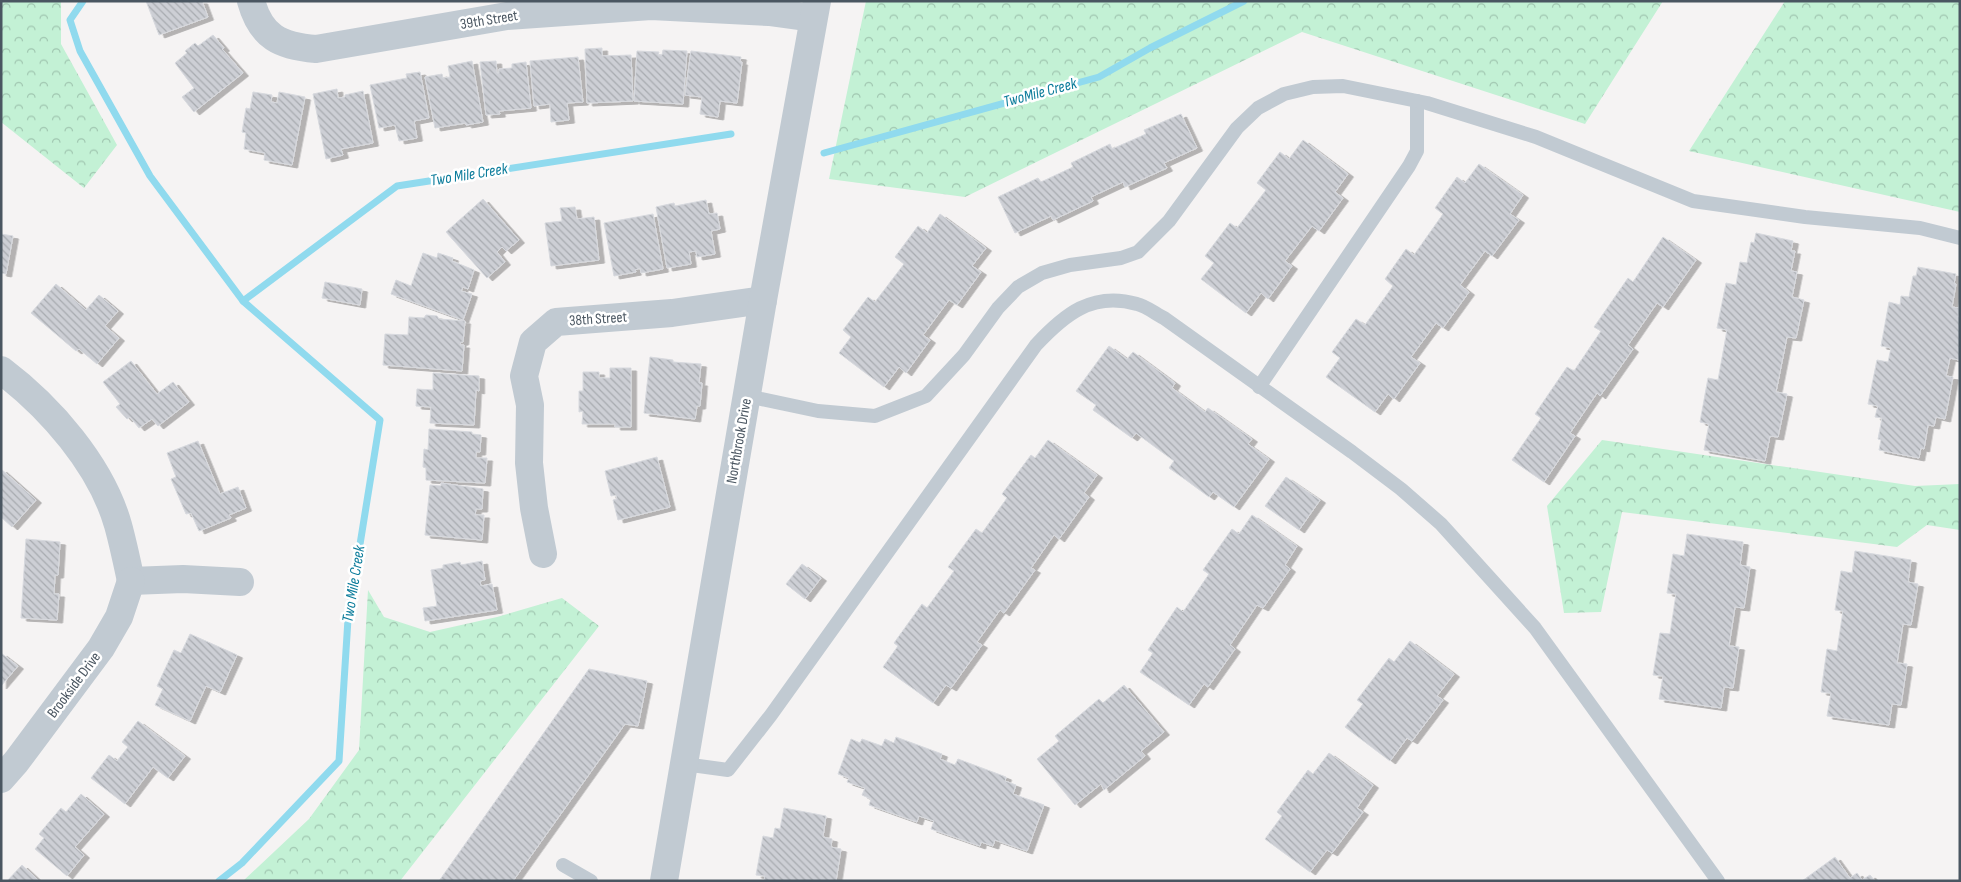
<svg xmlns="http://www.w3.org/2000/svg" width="1961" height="882" font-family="'Sofia Sans Condensed',sans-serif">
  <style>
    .forest { fill: url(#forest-crowns) }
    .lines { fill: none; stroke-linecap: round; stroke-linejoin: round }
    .stream { stroke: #90daee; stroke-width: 7 }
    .building { fill: url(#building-back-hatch); stroke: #d7d9de; filter: url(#shadow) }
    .lane { stroke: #c1cad2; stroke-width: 14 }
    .street { stroke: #c1cad2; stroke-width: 28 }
    .labels { text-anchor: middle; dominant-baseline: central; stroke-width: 5; stroke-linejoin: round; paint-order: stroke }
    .street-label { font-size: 15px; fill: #4a5661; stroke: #fff }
    .water-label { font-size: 16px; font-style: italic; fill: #0c7c9b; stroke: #fff }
  </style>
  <defs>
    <pattern id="forest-crowns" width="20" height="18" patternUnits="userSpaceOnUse" patternTransform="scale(1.25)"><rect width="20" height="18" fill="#c3f1d5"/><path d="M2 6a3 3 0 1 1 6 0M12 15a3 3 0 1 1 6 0" fill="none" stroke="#a0c6b0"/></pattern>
    <pattern id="building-back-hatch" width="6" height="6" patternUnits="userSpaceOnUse" patternTransform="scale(1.25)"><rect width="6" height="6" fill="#cdcfd5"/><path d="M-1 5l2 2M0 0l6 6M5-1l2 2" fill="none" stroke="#a8abb0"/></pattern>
    <filter id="shadow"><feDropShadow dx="5.5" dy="3" stdDeviation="0" flood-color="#0004"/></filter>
  </defs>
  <rect width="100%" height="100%" fill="#f5f3f3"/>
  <g class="forest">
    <path d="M1,1H61V44L117,145L84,188L1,122Z"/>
    <path d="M866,1H1663L1585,124L1302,32L965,197L829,179Z"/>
    <path d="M1785,1H1960V212L1689,151Z"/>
    <path d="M1602,440L1915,486L1960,484V530L1927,525L1897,547L1622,512L1601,612L1564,613L1547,506Z"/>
    <path d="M368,590L384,617L430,632L497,617L562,598L599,626L400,881H243L309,819L359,750Z"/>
  </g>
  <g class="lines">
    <g class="stream">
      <path d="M83,1L70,20L80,51L150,176L243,301"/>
      <path d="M824,153L1099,77L1150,48L1244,1"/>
      <path d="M219,881L242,863L339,761L348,619L380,420L243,301L397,186L731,134"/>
    </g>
  </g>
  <g class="building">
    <path d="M146,1H202L208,17L159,35Z"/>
    <path d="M213,35L224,48L222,49L243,73L194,112L182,97L194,88L175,63L187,53L185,51L195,43L198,46Z"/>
    <path d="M602,48V56L631,55L633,101L587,103L585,49Z"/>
    <path d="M663,50L687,51L683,104L634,101L637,51L659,52L658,55H662Z"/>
    <path d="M691,51L741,57L740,62H742L737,103L720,101L718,117L700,114L702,97L685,95Z"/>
    <path d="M578,57L583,102L567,103L569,120L551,122L550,104L534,106L530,61Z"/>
    <path d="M472,61L483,122L466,125V123L435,128L425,77L442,74L443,78L450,77L448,66Z"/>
    <path d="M496,61L497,73H499V69L512,68V64L526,62L531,108L499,111L500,114L486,115L480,62Z"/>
    <path d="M420,72L429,118L414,121L417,138L399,141L395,125L379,128L370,85L407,78L406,74Z"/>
    <path d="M337,89L338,98L345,97V95L363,91L373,143L341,149L343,155L326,159L313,94Z"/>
    <path d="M253,92L272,95L271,102L277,103L279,92L305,97L292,165L264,160L265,153L244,149L246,133L242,132L246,108L250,109Z"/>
    <path d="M1181,114L1197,148L1164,163L1167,168L1125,187L1123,182L1091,197L1093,201L1053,220L1051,216L1015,233L998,197L1038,178L1041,182L1073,167L1071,163L1110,144L1112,149L1146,134L1144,130Z"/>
    <path d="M1303,140L1348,174L1335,192L1343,198L1319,231L1312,226L1285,261L1292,266L1268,299L1261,293L1246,313L1201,279L1214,263L1205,256L1230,223L1237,228L1266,190L1257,183L1280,152L1289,159Z"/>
    <path d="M1479,164L1523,195L1510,214L1519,220L1492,256L1485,251L1460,285L1469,292L1443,328L1436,323L1411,357L1420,363L1394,399L1388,394L1375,412L1326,377L1340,358L1332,352L1356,319L1365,325L1393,286L1385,279L1406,249L1414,255L1443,214L1435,208L1457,177L1465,183Z"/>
    <path d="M483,199L519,240L506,251L502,247L497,252L505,262L487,278L446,232Z"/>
    <path d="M706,200L709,214L717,213L720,229L711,231L715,254L697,257L696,251L689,252L691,264L667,268L656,207L674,203L675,206Z"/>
    <path d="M575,207L577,219L594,217L599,260L551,266L545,223L562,221L560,208Z"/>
    <path d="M653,214L663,269L641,273L640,268L635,270L636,272L614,276L604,223Z"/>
    <path d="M940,214L986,248L972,266L981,272L957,305L949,300L923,335L930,340L906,373L899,367L884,387L839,353L851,337L843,330L868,297L875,302L904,264L895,257L918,226L927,233Z"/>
    <path d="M1756,233L1793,241L1791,251H1795L1791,271L1797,272L1792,297L1804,300L1796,338L1787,337L1776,392L1787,394L1778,437L1770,436L1765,461L1704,450L1709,424L1700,422L1708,378L1718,380L1727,330L1717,328L1726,283L1736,285L1740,262L1747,263L1751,242L1754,243Z"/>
    <path d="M1,234L13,236L6,274L1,273Z"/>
    <path d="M1663,237L1696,260L1663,307L1657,303L1628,345L1633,349L1600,396L1597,393L1570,433L1575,436L1544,482L1512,460L1541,418L1535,414L1567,367L1574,371L1601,331L1594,327L1628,278L1633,282Z"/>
    <path d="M423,253L437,258L438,253L453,258L452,261L474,270L468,289L463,287L461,291L472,294L463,320L391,294L396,280L411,286Z"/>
    <path d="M1918,267L1956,274L1954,284H1956L1952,307L1959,308L1958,317H1960V354L1959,360L1950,358L1946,376L1953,377L1945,419L1936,417L1934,426L1928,425L1924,449L1921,448L1919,458L1879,450L1881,440L1878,439L1882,418L1875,417L1878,406L1868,404L1877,360L1888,362L1891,348L1881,346L1889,302L1900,305L1901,296L1909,297L1913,276H1916Z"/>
    <path d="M325,282L362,289L360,305L322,298Z"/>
    <path d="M56,284L86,310L99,295L118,311L105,326L119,338L97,364L79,349L76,351L31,313Z"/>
    <path d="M426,315L437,316L439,319L465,321L463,342H461L460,345H464L462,371L383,365L385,334L408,335L409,317L424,318Z"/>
    <path d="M1109,346L1127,359L1133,352L1175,383L1172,388L1205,412L1208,408L1252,439L1248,444L1269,459L1234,507L1213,492L1209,497L1186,480L1169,468L1174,461L1136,433L1132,438L1093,410L1096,405L1076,391Z"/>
    <path d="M650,357L673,360V362L701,364L699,383H702L700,406H697L695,419L644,413Z"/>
    <path d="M131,361L157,394L173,382L189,402L158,426L152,419L139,428L130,417L127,419L116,407L120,404L103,382Z"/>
    <path d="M610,368H631V427H615V424H582L583,411L579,412V391H583V372H599V378H610Z"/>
    <path d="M433,373L479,376V391L476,390L474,425L430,423L431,407L416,406L417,389L433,390Z"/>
    <path d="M429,429L472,432V434L481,435L480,452H476V458H487L485,483L426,480V468L423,467L424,449L428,450Z"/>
    <path d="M1048,440L1097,475L1084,493L1089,497L1059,539L1054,535L1031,568L1035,570L1004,613L1000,610L977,642L982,645L951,688L946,685L933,703L883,667L898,646L894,643L922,604L927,608L954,571L948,567L976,529L982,533L1007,498L1002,494L1031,455L1035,458Z"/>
    <path d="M198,441L220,494L238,487L246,508L229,515L231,518L199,531L191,513L186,514L171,479L176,477L167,453Z"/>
    <path d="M657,457L670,507L618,520L613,500L617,499L616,495L611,496L605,471Z"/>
    <path d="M1,469L36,500L12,527L1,517Z"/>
    <path d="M1286,477L1320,500L1299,530L1265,506Z"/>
    <path d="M441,483L483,489L482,509H476L475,515H484L482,540L425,535L430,485L441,486Z"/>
    <path d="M1252,515L1297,546L1285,565L1290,569L1263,608L1257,605L1230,645L1235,649L1208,687L1204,684L1189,705L1140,672L1153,653L1148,650L1177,607L1183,612L1209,574L1203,570L1232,529L1239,534Z"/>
    <path d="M1687,534L1743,542L1740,565L1750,567L1744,608L1735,607L1729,646L1739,647L1733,688L1724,687L1721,708L1659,699L1663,676L1653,675L1660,633L1670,634L1676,594L1667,593L1673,554L1684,556Z"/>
    <path d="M26,539L60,542L58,575H55L54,594H59L57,620L21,618Z"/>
    <path d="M1855,551L1911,560L1908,582L1918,584L1911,625L1903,624L1897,663L1907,664L1901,705L1892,704L1889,725L1827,716L1831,693L1821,692L1827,649L1837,651L1843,611L1835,610L1841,571L1852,573Z"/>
    <path d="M482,561L485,580L480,581L481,586L492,584L497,610L425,621L423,608L437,606L431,570L443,568V565L460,562L461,565Z"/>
    <path d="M802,564L821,578L805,599L786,584Z"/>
    <path d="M190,634L237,655L220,692L206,686L190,721L155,705L163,689L157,686L174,650L181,653Z"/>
    <path d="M1410,641L1454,674L1437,696L1443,700L1412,741L1407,738L1390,761L1345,727L1363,704L1357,700L1389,658L1394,662Z"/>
    <path d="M1,653L18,666L1,686Z"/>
    <path d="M589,669L647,681L638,726L625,724L513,881H439Z"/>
    <path d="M1124,685L1164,732L1141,751L1145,756L1104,790L1101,784L1075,805L1037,759L1059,741L1055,736L1099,699L1103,703Z"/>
    <path d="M138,721L185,756L168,778L153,767L125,804L91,778L109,755L117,761L128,747L122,742Z"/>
    <path d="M896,737L942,754L940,759L955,765L958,759L1006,777L1005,781L1016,785L1013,794L1044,805L1027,851L995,840L993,846L981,842L980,846L931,829L934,821L919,816L917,822L869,805L871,799L862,795L865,788L847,782L849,778L838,774L851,739L860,743L862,739L882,746L885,739L894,743Z"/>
    <path d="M1329,753L1373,785L1357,808L1363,812L1332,853L1327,850L1310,872L1265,839L1282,816L1277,812L1308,770L1313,774Z"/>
    <path d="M81,794L104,814L75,847L84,855L67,876L35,849L44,838L39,834L61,808L66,812Z"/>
    <path d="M784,808L826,816L823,837L832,839L831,847L841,849L836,881H764L765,876L756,875L763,836L773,838L775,828L780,829Z"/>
    <path d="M1835,857L1850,878L1857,873L1862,880L1870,875L1875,881H1802Z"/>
    <path d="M22,865L39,881H7Z"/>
  </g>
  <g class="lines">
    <g class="lane">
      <path d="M1259,387L1409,166L1417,151V101"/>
      <path d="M747,396L818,411L875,416L926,396L964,355L998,308L1018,287L1042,273L1070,265L1121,258L1138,252L1169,221L1237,128L1258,108L1284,94L1313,87L1343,86L1427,103L1536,137L1693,201L1805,217L1920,228L1960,238"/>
      <path d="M684,764L728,770L771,715L1036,345C1064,315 1092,291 1137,304C1146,306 1156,314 1164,318L1352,452L1401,489L1441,524L1535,628L1718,881"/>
      <path d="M563,865L591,881"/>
    </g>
    <g class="street">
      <path d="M251,1C261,37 280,46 316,49L507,16L651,6L769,12L813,18"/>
      <path d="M1,370C50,407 101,465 118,525C123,543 127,562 131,581"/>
      <path d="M543,554L534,508L529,463L530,405L524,376L533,342L556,322L672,313L763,300"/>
      <path d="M131,581L183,579L240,582"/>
      <path d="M1,779L16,762L101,648L119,617L131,581"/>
      <path d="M664,881L763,300L817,1"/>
    </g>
  </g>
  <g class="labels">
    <g class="street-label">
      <text transform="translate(489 20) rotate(-9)">39th Street</text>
      <text transform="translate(598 319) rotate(-4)">38th Street</text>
      <text transform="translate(739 441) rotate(-80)">Northbrook Drive</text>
      <text transform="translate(74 685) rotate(-53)">Brookside Drive</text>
    </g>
    <g class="water-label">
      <text transform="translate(1040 93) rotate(-15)">TwoMile Creek</text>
      <text transform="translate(469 175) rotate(-9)">Two Mile Creek</text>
      <text transform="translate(354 584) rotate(-81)">Two Mile Creek</text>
    </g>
  </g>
  <rect width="1961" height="882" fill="none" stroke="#4a5661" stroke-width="5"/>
</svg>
